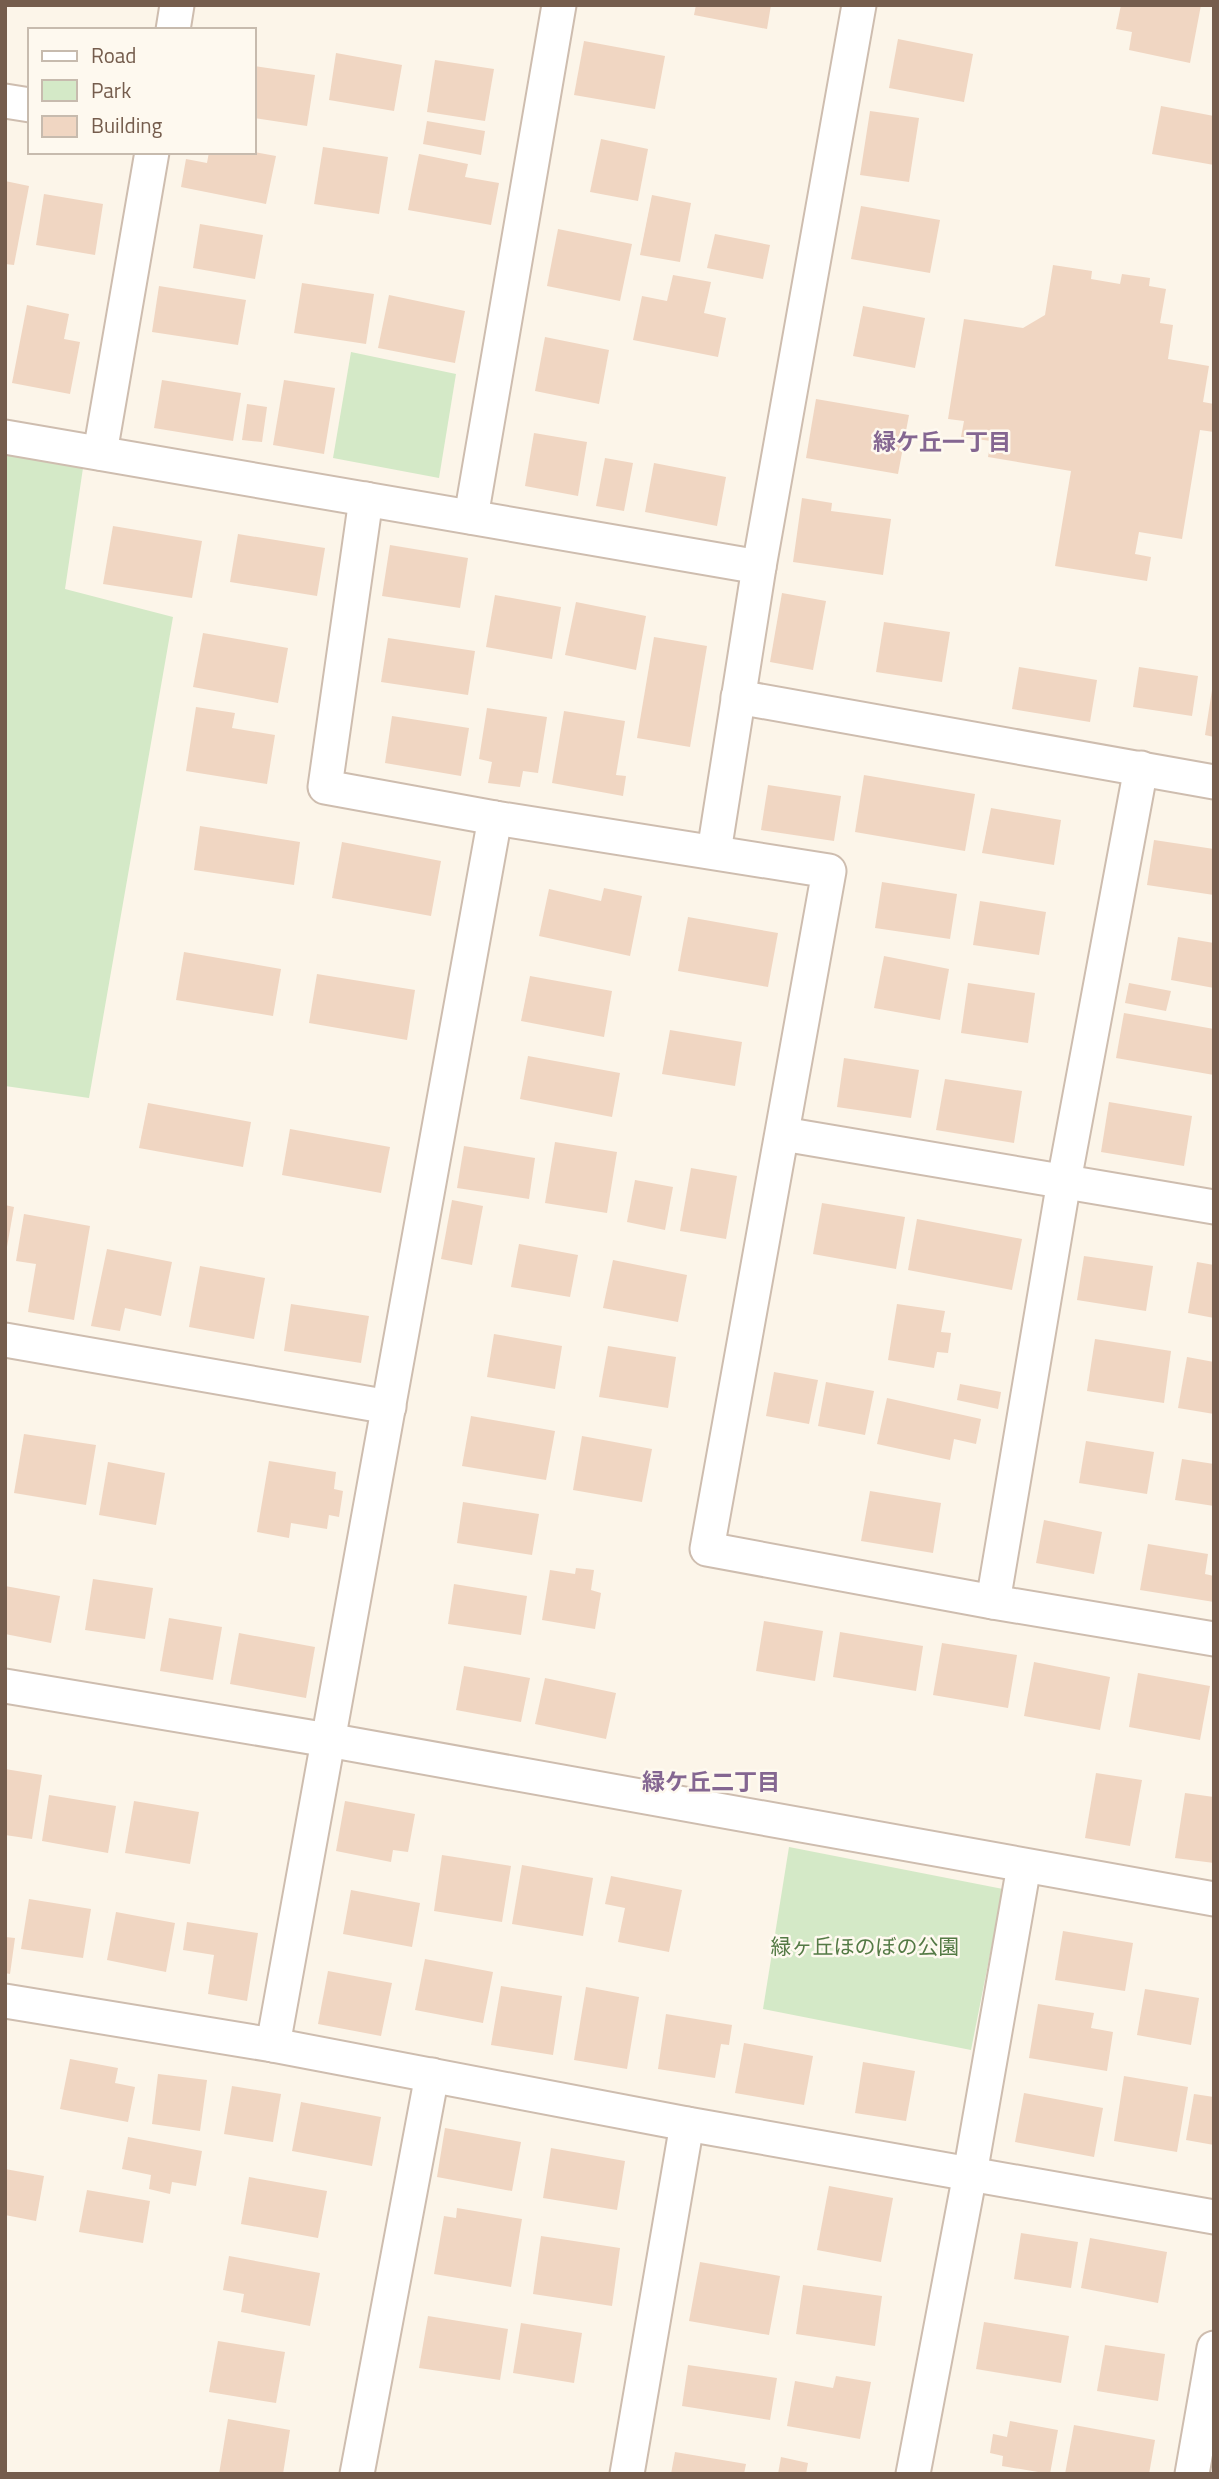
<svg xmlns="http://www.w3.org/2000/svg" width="1219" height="2479" font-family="'Titillium Web','Noto Sans JP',sans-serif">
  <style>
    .green { fill: #d4e9c7 }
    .building { fill: #f0d6c2 }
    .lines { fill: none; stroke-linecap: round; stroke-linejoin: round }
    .minor-casing { stroke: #cebdaf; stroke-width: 37 }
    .minor { stroke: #fff; stroke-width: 33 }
    .labels { text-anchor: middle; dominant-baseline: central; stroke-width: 5; stroke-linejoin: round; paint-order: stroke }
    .park-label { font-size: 21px; fill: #547a45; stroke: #fef9ef }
    .neighbourhood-label { font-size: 23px; font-weight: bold; fill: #846691; stroke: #fef9ef }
  </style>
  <rect width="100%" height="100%" fill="#fcf5e9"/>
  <g class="green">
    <path d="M351,352L456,374L439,478L333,458Z"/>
    <path d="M5,455L83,468L65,589L173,617L89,1098L5,1086Z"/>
    <path d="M789,1847L1003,1889L971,2050L763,2009Z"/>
  </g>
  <g class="building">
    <path d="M696,5H771L767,29L694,15Z"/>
    <path d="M1121,5H1201L1190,63L1129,50L1132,32L1116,29Z"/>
    <path d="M898,39L973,54L964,102L889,88Z"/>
    <path d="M584,41L665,56L655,109L574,95Z"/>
    <path d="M336,53L402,65L394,111L329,100Z"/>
    <path d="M435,60L494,69L485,121L427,112Z"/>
    <path d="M254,66L315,75L307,126L254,118Z"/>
    <path d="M1161,106L1214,116V165L1152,154Z"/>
    <path d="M870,111L919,118L909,182L860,175Z"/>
    <path d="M427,121L485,131L481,155L423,144Z"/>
    <path d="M601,139L648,149L638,201L590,192Z"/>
    <path d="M323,147L388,157L379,214L314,204Z"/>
    <path d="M209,152H254L276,156L266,204L181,187L186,159L207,163Z"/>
    <path d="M419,154L468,164L465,177L499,183L491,225L408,210Z"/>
    <path d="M5,181L29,186L14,265L5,264Z"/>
    <path d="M44,194L103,204L95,255L36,245Z"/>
    <path d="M652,195L691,203L680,262L640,255Z"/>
    <path d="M861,206L940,220L930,273L851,259Z"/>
    <path d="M200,224L263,235L255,279L193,268Z"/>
    <path d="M558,229L632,244L620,301L547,286Z"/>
    <path d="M715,234L770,245L763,279L707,268Z"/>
    <path d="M1053,265L1092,271L1091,279L1120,284L1122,274L1150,278L1149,286L1166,289L1160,323L1173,325L1168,359L1209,366L1203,402L1214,404V432L1200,430L1182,539L1139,532L1135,554L1151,557L1147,581L1055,566L1071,471L988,457L991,441L961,437L964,421L948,419L964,319L1023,328L1045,315Z"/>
    <path d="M673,275L711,282L704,313L726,318L718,357L633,340L642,296L667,301Z"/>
    <path d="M302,283L374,294L366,344L294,333Z"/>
    <path d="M159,286L246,300L238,345L152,332Z"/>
    <path d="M389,295L465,311L455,363L378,348Z"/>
    <path d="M27,305L69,314L64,339L80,342L70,394L12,383Z"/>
    <path d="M863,306L925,318L915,368L853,356Z"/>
    <path d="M545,337L609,350L599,404L535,391Z"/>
    <path d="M162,380L241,393L233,441L154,428Z"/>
    <path d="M284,380L335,388L324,454L273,445Z"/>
    <path d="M816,399L909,415L898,474L806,458Z"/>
    <path d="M247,404L267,407L262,442L242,440Z"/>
    <path d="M534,433L587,442L578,496L525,486Z"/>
    <path d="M605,458L633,463L624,511L596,506Z"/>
    <path d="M654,463L726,477L717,526L645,512Z"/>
    <path d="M802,498L832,503L831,511L891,519L883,575L793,562Z"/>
    <path d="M113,526L202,541L192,598L103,584Z"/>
    <path d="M238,534L325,548L317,596L230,582Z"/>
    <path d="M390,545L468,558L460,608L382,596Z"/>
    <path d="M782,593L826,601L813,670L770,662Z"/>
    <path d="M495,595L561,607L552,659L486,647Z"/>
    <path d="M576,602L646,616L636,670L565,655Z"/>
    <path d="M884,622L950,632L942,682L876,672Z"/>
    <path d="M203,633L288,648L278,703L193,687Z"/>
    <path d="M654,637L707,646L690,747L637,738Z"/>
    <path d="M388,638L475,651L468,695L381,682Z"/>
    <path d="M1019,667L1097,680L1090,722L1012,709Z"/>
    <path d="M1139,667L1198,676L1192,716L1133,707Z"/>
    <path d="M1212,690H1214V737L1205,735Z"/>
    <path d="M196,707L235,713L232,728L275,735L267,784L186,771Z"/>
    <path d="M487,708L547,717L538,773L523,771L520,787L488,783L492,762L479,759Z"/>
    <path d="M564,711L625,721L616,775L626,776L623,796L552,783Z"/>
    <path d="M392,716L469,728L461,776L385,763Z"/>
    <path d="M864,775L975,794L965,851L855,832Z"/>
    <path d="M768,785L841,796L834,841L761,830Z"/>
    <path d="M991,808L1061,820L1054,865L982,853Z"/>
    <path d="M200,826L300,842L294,885L194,870Z"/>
    <path d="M1154,840L1214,849V895L1147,885Z"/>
    <path d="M342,842L441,861L431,916L332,898Z"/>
    <path d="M882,882L957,894L950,939L875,928Z"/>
    <path d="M604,888L642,896L630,956L539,936L549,889L601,901Z"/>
    <path d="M980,901L1046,912L1039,955L973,945Z"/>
    <path d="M688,917L778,933L768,987L678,971Z"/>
    <path d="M1178,937L1214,943V988L1171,980Z"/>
    <path d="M184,952L281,969L273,1016L176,1000Z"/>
    <path d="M884,956L949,969L940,1020L874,1008Z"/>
    <path d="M317,974L415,990L407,1040L309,1023Z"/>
    <path d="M530,976L612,991L604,1037L521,1021Z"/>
    <path d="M968,983L1035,993L1028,1043L961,1033Z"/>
    <path d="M1129,983L1171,991L1166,1011L1125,1003Z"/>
    <path d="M1124,1013L1214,1029V1075L1116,1058Z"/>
    <path d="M670,1030L742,1042L735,1086L662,1074Z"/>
    <path d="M528,1056L620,1073L612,1117L520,1099Z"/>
    <path d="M844,1058L919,1070L911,1118L837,1107Z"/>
    <path d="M945,1079L1022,1091L1014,1143L936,1130Z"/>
    <path d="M1109,1102L1192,1116L1184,1166L1101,1152Z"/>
    <path d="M148,1103L251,1122L243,1167L139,1148Z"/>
    <path d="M290,1129L390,1147L381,1193L282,1175Z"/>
    <path d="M555,1142L617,1152L607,1213L545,1203Z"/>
    <path d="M464,1146L535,1158L529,1199L457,1188Z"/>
    <path d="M691,1168L737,1176L726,1239L680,1231Z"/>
    <path d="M635,1180L673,1187L665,1230L627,1222Z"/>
    <path d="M452,1200L483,1206L472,1265L441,1259Z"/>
    <path d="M822,1203L905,1217L896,1269L813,1254Z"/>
    <path d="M5,1205L14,1207L7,1247H5Z"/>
    <path d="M24,1214L90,1226L74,1320L28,1312L36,1264L16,1261Z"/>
    <path d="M917,1219L1022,1239L1012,1290L908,1270Z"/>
    <path d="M519,1244L578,1255L570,1297L511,1287Z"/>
    <path d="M107,1249L172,1262L161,1316L125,1308L120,1331L91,1326Z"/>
    <path d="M1084,1256L1153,1266L1146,1311L1077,1300Z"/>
    <path d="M613,1260L687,1275L678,1322L603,1308Z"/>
    <path d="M1197,1262L1214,1265V1318L1188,1313Z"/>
    <path d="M200,1266L265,1278L254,1339L189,1327Z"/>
    <path d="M291,1304L369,1316L361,1363L284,1351Z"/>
    <path d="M897,1304L945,1311L941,1332L951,1333L948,1353L937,1352L934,1368L888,1360Z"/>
    <path d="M494,1334L562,1346L555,1389L487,1377Z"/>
    <path d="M1095,1339L1171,1351L1164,1403L1087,1391Z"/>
    <path d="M608,1346L676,1357L668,1408L599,1397Z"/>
    <path d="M1187,1357L1214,1362V1414L1178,1408Z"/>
    <path d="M774,1372L818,1380L809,1424L766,1416Z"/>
    <path d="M826,1382L874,1391L865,1435L818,1426Z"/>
    <path d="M960,1384L1001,1392L998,1409L957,1400Z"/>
    <path d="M887,1398L981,1419L976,1444L954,1439L950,1460L877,1444Z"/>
    <path d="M471,1416L555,1431L546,1480L462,1466Z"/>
    <path d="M24,1434L96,1445L86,1505L14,1493Z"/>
    <path d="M582,1436L652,1449L642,1502L573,1490Z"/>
    <path d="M1086,1441L1154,1452L1147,1494L1079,1483Z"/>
    <path d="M1182,1459L1214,1464V1506L1175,1500Z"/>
    <path d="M269,1461L336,1472L334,1489L343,1491L339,1517L329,1515L327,1529L291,1523L289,1538L257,1532Z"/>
    <path d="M108,1462L165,1473L156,1525L99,1515Z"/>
    <path d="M870,1491L941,1503L933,1553L861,1541Z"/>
    <path d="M463,1502L539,1514L532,1555L457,1543Z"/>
    <path d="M1044,1520L1102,1532L1094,1574L1036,1563Z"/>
    <path d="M1148,1544L1208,1554L1205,1574L1214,1576V1602L1140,1590Z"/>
    <path d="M576,1568L594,1570L591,1590L601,1593L595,1629L542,1620L550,1570L575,1574Z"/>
    <path d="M93,1579L153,1588L145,1639L85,1630Z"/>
    <path d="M454,1584L527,1596L521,1635L448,1624Z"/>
    <path d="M5,1586L60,1596L51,1643L5,1634Z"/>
    <path d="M169,1618L222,1627L213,1680L160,1671Z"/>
    <path d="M764,1621L823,1631L815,1681L756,1671Z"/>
    <path d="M840,1632L923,1646L916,1691L833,1677Z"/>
    <path d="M239,1633L315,1647L306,1698L230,1684Z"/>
    <path d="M942,1643L1017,1655L1008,1708L933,1695Z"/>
    <path d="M1034,1662L1110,1677L1100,1730L1024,1716Z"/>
    <path d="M464,1666L530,1678L521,1722L456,1710Z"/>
    <path d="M1138,1673L1210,1686L1200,1740L1129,1727Z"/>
    <path d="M545,1678L616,1693L606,1739L535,1724Z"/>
    <path d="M5,1769L42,1775L32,1839L5,1835Z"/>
    <path d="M1096,1773L1142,1780L1130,1846L1085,1838Z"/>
    <path d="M1185,1793L1214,1797V1863L1175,1858Z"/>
    <path d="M49,1795L116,1806L108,1853L42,1841Z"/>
    <path d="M134,1801L199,1812L190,1864L125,1853Z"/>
    <path d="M345,1801L415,1814L408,1852L393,1850L391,1862L336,1851Z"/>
    <path d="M442,1855L511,1866L502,1922L434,1911Z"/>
    <path d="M522,1865L593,1878L583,1936L512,1924Z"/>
    <path d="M611,1876L682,1890L669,1952L618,1942L625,1908L605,1904Z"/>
    <path d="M351,1890L420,1903L412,1947L343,1934Z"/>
    <path d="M29,1899L91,1909L83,1958L21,1949Z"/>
    <path d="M116,1912L175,1923L166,1972L107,1960Z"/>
    <path d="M187,1922L258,1933L247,2001L208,1994L214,1955L183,1950Z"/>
    <path d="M1063,1931L1133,1943L1125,1991L1055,1980Z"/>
    <path d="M5,1937L15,1938L10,1974L5,1973Z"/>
    <path d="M425,1959L493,1972L483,2023L415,2010Z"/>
    <path d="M328,1971L392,1983L381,2036L318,2024Z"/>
    <path d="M501,1986L562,1996L553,2055L491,2045Z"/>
    <path d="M586,1987L639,1997L627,2069L574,2060Z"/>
    <path d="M1145,1989L1199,1998L1191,2045L1137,2035Z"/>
    <path d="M1038,2004L1094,2013L1091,2028L1113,2032L1107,2071L1029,2058Z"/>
    <path d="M666,2014L732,2025L729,2045L721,2044L715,2078L658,2069Z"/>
    <path d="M744,2043L813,2056L804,2105L735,2093Z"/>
    <path d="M70,2059L118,2068L115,2083L135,2087L128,2122L60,2109Z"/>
    <path d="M863,2062L915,2071L906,2121L855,2113Z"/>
    <path d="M158,2074L207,2080L200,2131L152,2124Z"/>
    <path d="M1124,2076L1188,2087L1177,2152L1114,2141Z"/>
    <path d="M232,2086L281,2094L273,2142L224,2134Z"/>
    <path d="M1024,2093L1103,2108L1094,2157L1015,2142Z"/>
    <path d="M1194,2094L1214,2097V2145L1186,2140Z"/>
    <path d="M301,2102L381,2117L372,2166L292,2151Z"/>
    <path d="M445,2128L521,2142L512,2191L437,2177Z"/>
    <path d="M128,2137L202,2151L196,2186L172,2182L170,2194L149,2189L151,2175L122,2169Z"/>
    <path d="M551,2148L625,2161L617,2210L543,2198Z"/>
    <path d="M5,2169L44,2176L36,2221L5,2215Z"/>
    <path d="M249,2177L327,2191L318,2238L241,2224Z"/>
    <path d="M829,2186L893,2198L881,2262L817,2250Z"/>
    <path d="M87,2190L150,2201L143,2243L79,2232Z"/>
    <path d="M457,2208L522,2219L511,2287L434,2274L444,2216L456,2218Z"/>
    <path d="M1021,2233L1078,2242L1071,2288L1014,2279Z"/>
    <path d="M541,2236L620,2248L612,2306L533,2294Z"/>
    <path d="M1090,2238L1167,2252L1158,2303L1081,2288Z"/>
    <path d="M229,2256L320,2273L310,2326L241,2312L244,2294L223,2290Z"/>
    <path d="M700,2262L780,2276L769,2335L689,2321Z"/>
    <path d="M803,2285L882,2296L875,2346L796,2334Z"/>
    <path d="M428,2316L508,2329L500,2380L419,2368Z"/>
    <path d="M984,2322L1069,2336L1061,2383L976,2369Z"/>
    <path d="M521,2323L582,2333L574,2383L513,2373Z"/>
    <path d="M218,2341L285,2352L276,2403L209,2392Z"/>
    <path d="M1105,2345L1165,2354L1158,2401L1097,2391Z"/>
    <path d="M688,2365L777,2378L770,2420L682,2406Z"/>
    <path d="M836,2376L871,2382L860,2439L787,2426L795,2381L833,2388Z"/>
    <path d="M228,2419L290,2430L283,2474H219Z"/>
    <path d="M1010,2421L1058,2430L1050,2474L1002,2466L1003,2456L990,2453L993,2434L1007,2437Z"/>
    <path d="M1074,2425L1155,2440L1149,2474H1065Z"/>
    <path d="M675,2452L746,2464L744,2474H671Z"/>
    <path d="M781,2457L808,2463L806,2474H778Z"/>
  </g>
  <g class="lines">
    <g class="minor-casing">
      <g id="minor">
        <path d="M173,30L177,5"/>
        <path d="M5,101L30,105"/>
        <path d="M5,437L759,567"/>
        <path d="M100,453L152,152"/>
        <path d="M366,499L325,787L495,818L829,871L707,1549L993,1602L1214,1639"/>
        <path d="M471,517L559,5"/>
        <path d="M738,697L1214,782"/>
        <path d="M714,852L759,567L859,5"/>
        <path d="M783,1134L1214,1207"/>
        <path d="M5,1340L389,1407"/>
        <path d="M993,1602L1064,1181L1141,768"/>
        <path d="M5,1686L328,1740L1214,1899"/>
        <path d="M5,2001L273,2045L687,2124L1214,2217"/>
        <path d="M273,2045L495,818"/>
        <path d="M357,2474L432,2075"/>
        <path d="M627,2474L687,2124"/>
        <path d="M913,2474L970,2174L1024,1866"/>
        <path d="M1192,2474L1214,2348"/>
      </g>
    </g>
    <use href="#minor" class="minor"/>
  </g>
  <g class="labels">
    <g class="park-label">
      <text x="865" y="1946">緑ヶ丘ほのぼの公園</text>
    </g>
    <g class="neighbourhood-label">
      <text x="942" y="441">緑ケ丘一丁目</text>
      <text x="711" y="1781">緑ケ丘二丁目</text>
    </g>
  </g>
  <rect width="1219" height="2479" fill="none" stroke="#755d4d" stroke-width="14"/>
  <rect x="28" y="28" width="228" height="126" fill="#fef9ef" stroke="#c7bbae" stroke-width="2"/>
  <rect x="42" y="51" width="35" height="10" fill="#ffffff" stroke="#c7bbae" stroke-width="2"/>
  <text x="91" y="63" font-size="21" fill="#755d4d">Road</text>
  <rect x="42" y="80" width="35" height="21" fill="#d4e9c7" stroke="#c7bbae" stroke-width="2"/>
  <text x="91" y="98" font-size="21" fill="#755d4d">Park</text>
  <rect x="42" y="116" width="35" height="21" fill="#f0d6c2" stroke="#c7bbae" stroke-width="2"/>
  <text x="91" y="133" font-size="21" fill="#755d4d">Building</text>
</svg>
